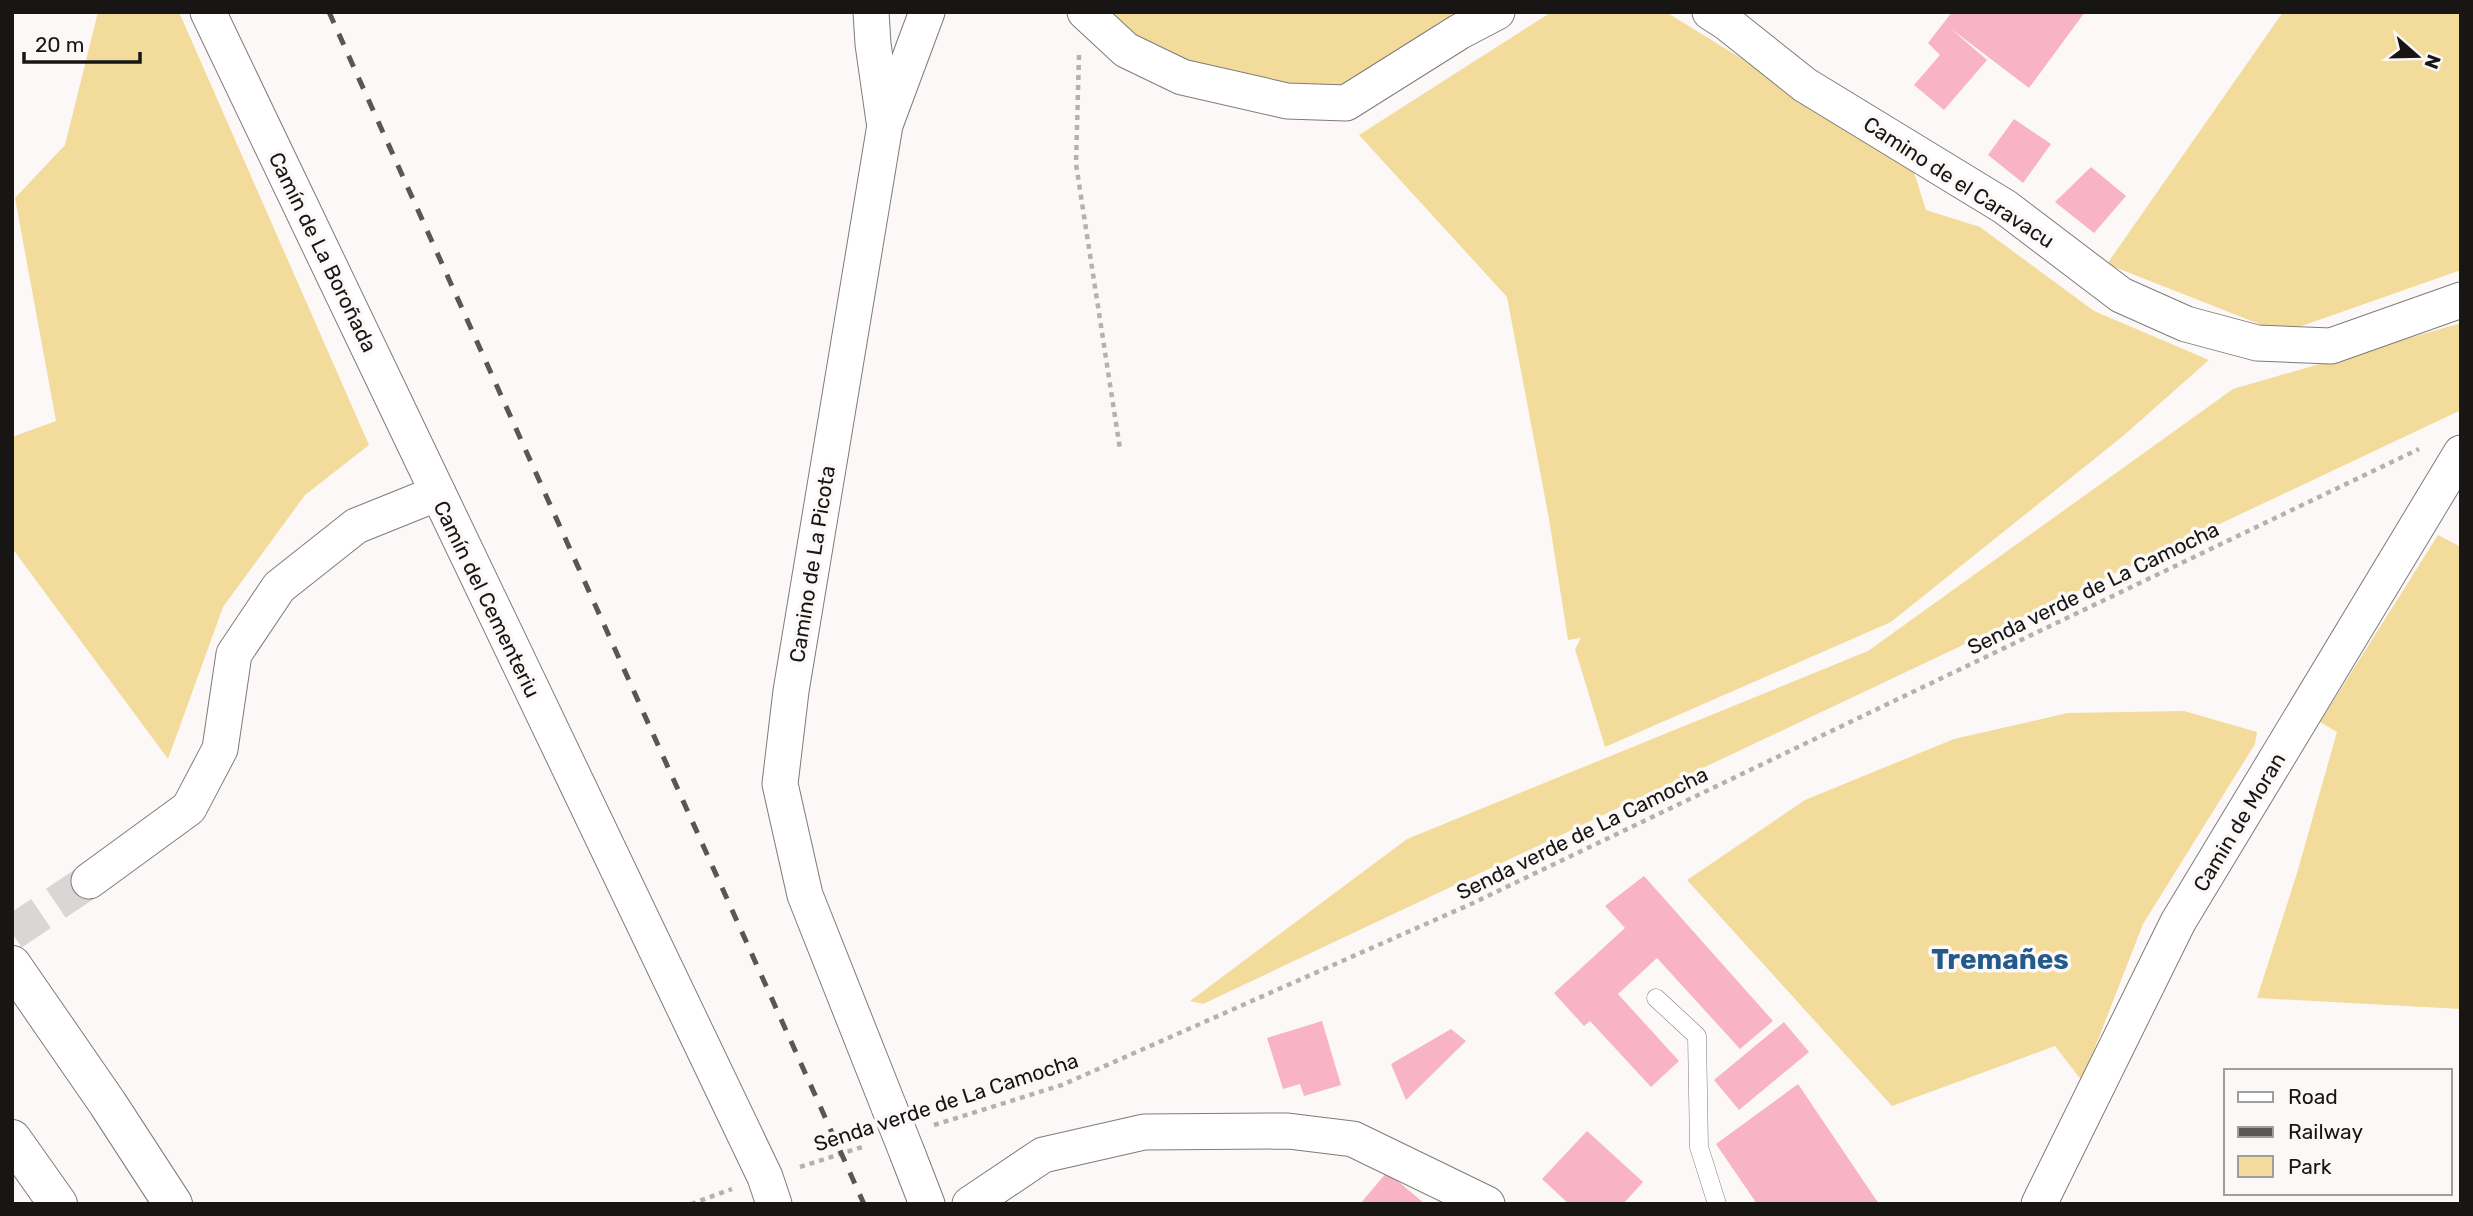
<svg xmlns="http://www.w3.org/2000/svg" width="2473" height="1216" font-family="Rubik,sans-serif">
  <style>
    .green { fill: #f3db9b }
    .building { fill: #f8b4c4 }
    .lines { fill: none; stroke-linecap: round; stroke-linejoin: round }
    .street-tunnel { stroke: #dad6d5; stroke-width: 35; stroke-dasharray: 35 18; stroke-linecap: butt }
    .lane-casing { stroke: #7f7b7b; stroke-width: 19 }
    .street-casing { stroke: #7f7b7b; stroke-width: 37 }
    .highway-casing { stroke: #7f7b7b; stroke-width: 40 }
    .path { stroke: #b4b1b0; stroke-width: 4.5; stroke-dasharray: 5 5; stroke-linecap: butt }
    .lane { stroke: #fff; stroke-width: 18 }
    .street { stroke: #fff; stroke-width: 35 }
    .highway { stroke: #fff; stroke-width: 38 }
    .rail { stroke: #595756; stroke-width: 5; stroke-dasharray: 12 12; stroke-linecap: butt }
    .street-bridge-casing { stroke: #7f7b7b; stroke-width: 37; stroke-linecap: butt }
    .street-bridge { stroke: #fff; stroke-width: 35 }
    .labels { text-anchor: middle; dominant-baseline: central; stroke-width: 7; stroke-linejoin: round; paint-order: stroke }
    .street-label { font-size: 21px; fill: #171615; stroke: #fcf8f7 }
    .district-label { font-size: 28px; font-weight: bold; fill: #235a8c; stroke: #fcf8f7 }
  </style>
  <rect width="100%" height="100%" fill="#fcf8f7"/>
  <g class="green">
    <path d="M98 12H179L369 445 305 495 223 607 168 759 12 548V437L56 421 15 198 65 145Z"/>
    <path d="M1109 12H1462L1441 21 1360 80 1320 93 1154 54Z"/>
    <path d="M1569 12H1666L1911 163 1926 210 1980 227 2094 311 2209 360 2123 436 1891 622 1605 747 1575 649 1581 638 1568 640 1549 519 1507 297 1359 135 1550 13Z"/>
    <path d="M2283 12H2461V270L2282 333 2107 264Z"/>
    <path d="M2461 323V410L1203 1004 1190 1001 1407 839 1868 651 2233 389Z"/>
    <path d="M2438 535 2461 547V1009L2257 998 2297 873 2337 732 2320 722Z"/>
    <path d="M2184 711 2257 732 2255 744 2143 924 2082 1081 2055 1046 1892 1106 1687 880 1805 800 1954 739 2068 713Z"/>
  </g>
  <g class="building">
    <path d="M1952 12H2085L2029 88 1950 28 1987 60 1944 110 1914 85 1940 55 1928 43Z"/>
    <path d="M2014 119 2051 144 2023 183 1988 155Z"/>
    <path d="M2091 167 2126 196 2094 233 2055 202Z"/>
    <path d="M1644 876 1773 1021 1740 1049 1657 958 1618 994 1679 1061 1651 1087 1590 1021 1584 1026 1554 993 1625 928 1605 906Z"/>
    <path d="M1322 1021 1341 1085 1304 1096 1300 1084 1283 1089 1267 1038Z"/>
    <path d="M1784 1022 1809 1052 1739 1110 1714 1080Z"/>
    <path d="M1451 1029 1466 1041 1406 1100 1391 1064Z"/>
    <path d="M1798 1084 1879 1204H1757L1716 1144Z"/>
    <path d="M1587 1131 1643 1182 1623 1204H1569L1542 1179Z"/>
    <path d="M1387 1172 1425 1204H1360Z"/>
  </g>
  <g class="lines">
    <path class="street-tunnel" d="M12 933 89 881"/>
    <g class="lane-casing">
      <path id="lane" d="M1656 998 1697 1036 1699 1147 1717 1204"/>
    </g>
    <g class="street-casing">
      <g id="street">
        <path d="M208 12 438 493"/>
        <path d="M871 12 873 44 884 121"/>
        <path d="M1085 12 1126 50 1182 77 1287 101 1346 103 1459 32 1497 12"/>
        <path d="M1710 12 1727 23 1805 85 2005 207 2121 295 2186 324 2257 343 2331 346 2461 300"/>
        <path d="M89 881 189 808 220 749 234 654 279 587 356 526 438 493 765 1177 774 1204"/>
        <path d="M889 1107 805 895 780 784 791 691 885 125 927 12"/>
        <path d="M908 1155 927 1204"/>
        <path d="M970 1204 1043 1155 1144 1132 1288 1131 1353 1139 1487 1204"/>
        <path d="M2039 1204 2178 922 2461 453"/>
      </g>
    </g>
    <g class="highway-casing">
      <g id="highway">
        <path d="M12 965 108 1104 173 1204"/>
        <path d="M12 1139 58 1204"/>
      </g>
    </g>
    <g class="path">
      <path d="M1079 55 1076 164 1120 449"/>
      <path d="M934 1125 1062 1085 1471 904 2419 449"/>
      <path d="M800 1167 865 1146"/>
      <path d="M691 1204 732 1189"/>
    </g>
    <use href="#lane" class="lane"/>
    <use href="#street" class="street"/>
    <use href="#highway" class="highway"/>
    <path class="rail" d="M329 12 864 1204"/>
    <g class="street-bridge-casing">
      <path id="street-bridge" d="M889 1107 908 1155"/>
    </g>
    <use href="#street-bridge" class="street-bridge"/>
  </g>
  <g class="labels">
    <g class="street-label">
      <text transform="translate(1959 182) rotate(33)">Camino de el Caravacu</text>
      <text transform="translate(323 252) rotate(64)">Camín de La Boroñada</text>
      <text transform="translate(812 564) rotate(-81)">Camino de La Picota</text>
      <text transform="translate(2093 588) rotate(-26)">Senda verde de La Camocha</text>
      <text transform="translate(487 599) rotate(64)">Camín del Cementeriu</text>
      <text transform="translate(2239 822) rotate(-59)">Camin de Moran</text>
      <text transform="translate(1582 833) rotate(-26)">Senda verde de La Camocha</text>
      <text transform="translate(946 1102) rotate(-18)">Senda verde de La Camocha</text>
    </g>
    <g class="district-label">
      <text x="2000" y="959">Tremañes</text>
    </g>
  </g>
  <rect width="2473" height="1216" fill="none" stroke="#171615" stroke-width="28"/>
  <rect x="2224" y="1069" width="228" height="126" fill="#fcf8f7" stroke="#a09e9d" stroke-width="2"/>
  <rect x="2238" y="1092" width="35" height="10" fill="#ffffff" stroke="#a09e9d" stroke-width="2"/>
  <text x="2288" y="1104" font-size="21" fill="#171615">Road</text>
  <rect x="2238" y="1127" width="35" height="10" fill="#595756" stroke="#a09e9d" stroke-width="2"/>
  <text x="2288" y="1139" font-size="21" fill="#171615">Railway</text>
  <rect x="2238" y="1156" width="35" height="21" fill="#f3db9b" stroke="#a09e9d" stroke-width="2"/>
  <text x="2288" y="1174" font-size="21" fill="#171615">Park</text>
  <g transform="translate(2417 56) rotate(110)" stroke="#fcf8f7" stroke-width="5" paint-order="stroke">
  <path d="M0-5L12 26L0 18L-12 26Z" fill="#171615"/>
  <text y="-10" font-size="19" font-weight="bold" text-anchor="middle" fill="#171615">N</text>
  </g>
  <path d="M24 52v10h116v-10" fill="none" stroke="#171615" stroke-width="3.5"/>
  <text x="35" y="52" font-size="21" fill="#171615" stroke="#fcf8f7" stroke-width="5" paint-order="stroke">20 m</text>
</svg>
